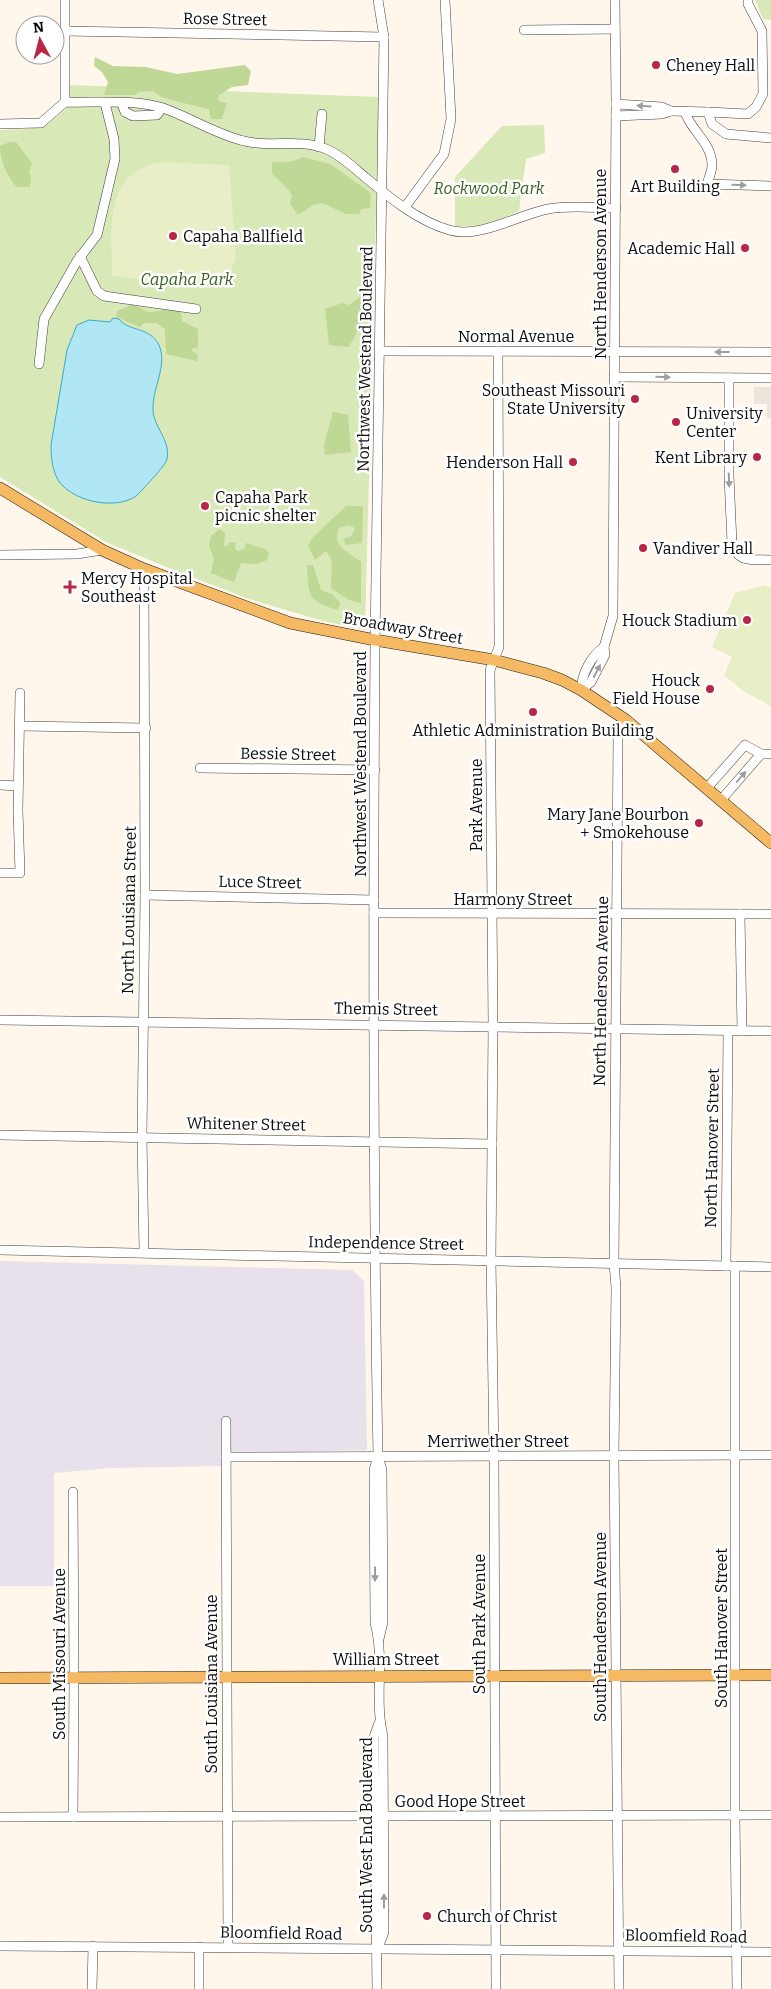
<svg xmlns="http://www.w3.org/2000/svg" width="771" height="1989" font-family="Bitter,serif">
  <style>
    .industrial { fill: #e8e0eb }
    .green { fill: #d8e8b6 }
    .forest { fill: #bfd895 }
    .pitch { fill: #e8efc7 }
    .plaza { fill: #ede5db }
    .water { fill: #b1e7f5; stroke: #39aacb }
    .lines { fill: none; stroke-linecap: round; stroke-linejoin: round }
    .minor-casing { stroke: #3f3f3f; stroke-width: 10 }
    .major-casing { stroke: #1d1d1d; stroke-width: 12 }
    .minor { stroke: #fff; stroke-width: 9 }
    .major { stroke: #f6b963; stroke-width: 11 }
    .oneway { fill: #9e9e9e }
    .poi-dot { fill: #b92647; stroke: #fff; stroke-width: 2 }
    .labels { text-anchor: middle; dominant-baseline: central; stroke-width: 5; stroke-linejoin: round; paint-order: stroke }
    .street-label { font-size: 16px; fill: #0c0c0c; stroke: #fff }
    .poi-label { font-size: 16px; fill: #0c0c0c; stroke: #fff; text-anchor: start }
    .park-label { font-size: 16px; font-style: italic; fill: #38621e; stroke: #fff }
  </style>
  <rect width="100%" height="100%" fill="#fff7eb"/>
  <path class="industrial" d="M0 1261 352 1270 364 1281 367 1450 221 1454V1466L111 1468 54 1473V1586H0Z"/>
  <g class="green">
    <path d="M755 0H771V20L763 19Z"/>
    <path d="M70 85 379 97 365 630 323 621 246 598 169 568 106 542 0 477V130L28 129 47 125 66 109Z"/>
    <path d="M544 125 545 153 526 159 519 211C493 223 484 227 455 226V177L502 126Z"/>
  </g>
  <g class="forest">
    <path d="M95 57 113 66 146 67 177 74 245 65 251 71 248 85 232 87 219 95 218 99 220 102 227 103 222 119H211L209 109 179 102 162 97 153 91 139 92 135 95H104L108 82 102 72 94 66Z"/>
    <path d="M10 142H16L32 163 29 172 31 177 30 187H17C7 177 0 160 0 146Z"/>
    <path d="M303 157 330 164 371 193 370 208 361 209 359 214H346L322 203 313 205 298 215 290 203 292 196C288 187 279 181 272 174V163C278 161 280 163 286 162 292 162 298 159 303 157Z"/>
    <path d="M369 291 368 311 349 347 329 345 325 309 342 303 349 305Z"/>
    <path d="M134 304C151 315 146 312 164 310 169 309 176 311 181 311L182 321 198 329V347L192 349V351L198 355 197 361 166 354 165 329 156 323H144L140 327 116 317 117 311Z"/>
    <path d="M333 412 348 415 351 452 325 455 324 445Z"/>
    <path d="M346 506H363L362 543 346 545 343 539 352 536 355 528 349 525 339 528C331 546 348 552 361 562V603L349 600 331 588 332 561 326 551 315 560 308 546 313 537Z"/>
    <path d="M219 529 225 533 224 546H227L230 542 236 543 235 549 239 551 245 548 246 543 265 549 269 553 267 560 257 564 241 563 234 582 211 573 214 559 209 546 211 536Z"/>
    <path d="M307 565H313L321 590 332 594 340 603 338 610C306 601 309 595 307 565Z"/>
  </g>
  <g class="pitch">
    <path d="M163 162 229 165 236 259 227 278 209 288 112 276C112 229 102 171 163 162Z"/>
    <path d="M765 585 771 588V706L743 691 724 675 732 657 712 647 735 593Z"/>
  </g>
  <path class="plaza" d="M754 387H771V418H767V404H754Z"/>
  <path class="water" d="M113 318 119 319C129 332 149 326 159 345 168 365 152 389 153 409 153 427 171 440 167 459 165 465 158 472 154 477 148 483 142 491 136 496 115 511 69 501 57 478 52 468 51 456 51 445L67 350 77 325 89 320 110 322Z"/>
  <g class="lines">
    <g class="minor-casing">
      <g id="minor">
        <path d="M378 0 384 37C382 239 377 441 375 643 373 914 373 1185 378 1456L382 1470 383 1622 379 1639"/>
        <path d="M524 30 615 29"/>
        <path d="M65 31 384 37"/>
        <path d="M65 102V0"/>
        <path d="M122 104 125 112 133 116 157 115 162 108"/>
        <path d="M616 104 662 107 671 111 708 112 712 124 726 134 771 138"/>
        <path d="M685 112C691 131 712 143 712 165 712 171 709 178 707 184L771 186"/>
        <path d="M708 112 748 114 756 107 763 94 762 31 748 4V0"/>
        <path d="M616 116 662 114 671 111"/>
        <path d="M0 124 41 123 65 102C95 103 135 99 163 108 189 117 218 135 244 141 271 148 300 138 326 149 341 155 354 168 366 178 390 198 418 221 449 230 479 239 518 215 548 209 569 205 593 208 616 208"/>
        <path d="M319 147 322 114"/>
        <path d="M405 207 444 154 451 119 445 0"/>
        <path d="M80 256 97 291 104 296 196 309"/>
        <path d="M380 351 771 352"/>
        <path d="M39 364 44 319 77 261 97 235 115 159 114 139 105 103"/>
        <path d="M614 377 771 378"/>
        <path d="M729 378V476L732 543C738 564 752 559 771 560"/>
        <path d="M0 555 77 554 102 550"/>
        <path d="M144 569 145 895 142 1137 144 1252"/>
        <path d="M581 690 591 682 605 655 604 647 613 616 616 104 615 0"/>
        <path d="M581 690C582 674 590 657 604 647"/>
        <path d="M20 726 146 728"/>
        <path d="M200 768 375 770"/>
        <path d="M0 785 18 786"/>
        <path d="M707 788 745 745 761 754H771"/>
        <path d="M721 800 761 754"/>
        <path d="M0 873H20L18 811 20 693"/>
        <path d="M145 895 374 900"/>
        <path d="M374 913 771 914"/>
        <path d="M740 914 742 1031"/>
        <path d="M0 1020 771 1031"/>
        <path d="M0 1135 492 1144"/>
        <path d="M0 1250 771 1267"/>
        <path d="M726 1266 728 1031"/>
        <path d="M735 1266V1815L737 1989"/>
        <path d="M226 1421 228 1947"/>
        <path d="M226 1457 771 1455"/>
        <path d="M73 1492 74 1678 73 1817"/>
        <path d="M0 1817 771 1815"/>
        <path d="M0 1946 771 1952"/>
        <path d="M378 1948 384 1932 383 1736C374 1699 385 1660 375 1623L374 1470 378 1456"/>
        <path d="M92 1989 93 1946"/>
        <path d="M199 1989V1947"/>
        <path d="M377 1989 374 1737 379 1723"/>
        <path d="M496 1989 494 1456 491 1260 493 1026 490 670 499 647 498 351"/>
        <path d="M619 1989 614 1456 616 1287 614 1264 618 737 626 720"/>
      </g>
    </g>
    <g class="major-casing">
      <g id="major">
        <path d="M0 488 102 550 144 569 290 623 375 640 494 660 543 673 562 680 581 690 626 720 771 843"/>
        <path d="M0 1678 771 1675"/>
      </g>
    </g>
    <use href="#minor" class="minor"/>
    <use href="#major" class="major"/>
  </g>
  <defs><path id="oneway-solid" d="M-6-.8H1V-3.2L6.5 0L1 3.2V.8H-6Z" transform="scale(1.25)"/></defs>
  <g class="oneway">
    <use href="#oneway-solid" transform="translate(644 106) rotate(-177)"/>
    <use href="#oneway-solid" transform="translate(739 185) rotate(2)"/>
    <use href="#oneway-solid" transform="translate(722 352) rotate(-180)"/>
    <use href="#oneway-solid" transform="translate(663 377) rotate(1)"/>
    <use href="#oneway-solid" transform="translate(729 480) rotate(88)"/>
    <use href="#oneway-solid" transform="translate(597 671) rotate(-63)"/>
    <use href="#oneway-solid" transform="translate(741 777) rotate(-49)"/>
    <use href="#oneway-solid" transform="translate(375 1574) rotate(90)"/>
    <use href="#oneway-solid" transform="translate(384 1901) rotate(-90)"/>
  </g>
  <g class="poi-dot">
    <circle cx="656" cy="65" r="5"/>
    <circle cx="675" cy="169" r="5"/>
    <circle cx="173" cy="236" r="5"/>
    <circle cx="745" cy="248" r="5"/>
    <circle cx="635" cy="399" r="5"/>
    <circle cx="676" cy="422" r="5"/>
    <circle cx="757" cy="457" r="5"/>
    <circle cx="573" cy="462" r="5"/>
    <circle cx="205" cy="506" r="5"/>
    <circle cx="643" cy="548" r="5"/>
    <path d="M67.5 579.5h5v5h5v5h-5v5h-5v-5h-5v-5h5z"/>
    <circle cx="747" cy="620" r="5"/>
    <circle cx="710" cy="689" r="5"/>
    <circle cx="533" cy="712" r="5"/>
    <circle cx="699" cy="823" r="5"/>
    <circle cx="427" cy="1916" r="5"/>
  </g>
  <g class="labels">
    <g class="street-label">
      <text transform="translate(225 19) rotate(1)">Rose Street</text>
      <text transform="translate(600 264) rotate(-90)">North Henderson Avenue</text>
      <text x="516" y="336">Normal Avenue</text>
      <text transform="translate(365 359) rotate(-89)">Northwest Westend Boulevard</text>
      <text transform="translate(403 628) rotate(10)">Broadway Street</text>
      <text transform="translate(288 754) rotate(1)">Bessie Street</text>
      <text transform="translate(360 764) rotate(-90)">Northwest Westend Boulevard</text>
      <text transform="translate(476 805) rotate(-90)">Park Avenue</text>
      <text transform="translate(260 882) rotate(1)">Luce Street</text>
      <text x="513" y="899">Harmony Street</text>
      <text transform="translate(129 910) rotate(-89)">North Louisiana Street</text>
      <text transform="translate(601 991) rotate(-89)">North Henderson Avenue</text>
      <text transform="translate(386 1009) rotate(1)">Themis Street</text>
      <text transform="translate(246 1124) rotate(1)">Whitener Street</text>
      <text transform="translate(712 1148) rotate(-89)">North Hanover Street</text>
      <text transform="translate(386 1243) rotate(1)">Independence Street</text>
      <text x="498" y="1441">Merriwether Street</text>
      <text transform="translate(479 1624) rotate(-90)">South Park Avenue</text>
      <text transform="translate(600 1627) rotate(-90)">South Henderson Avenue</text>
      <text transform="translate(721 1628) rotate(-90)">South Hanover Street</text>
      <text transform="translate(59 1654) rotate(-90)">South Missouri Avenue</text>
      <text x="386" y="1659">William Street</text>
      <text transform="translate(211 1684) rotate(-90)">South Louisiana Avenue</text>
      <text x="460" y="1801">Good Hope Street</text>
      <text transform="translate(366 1835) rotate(-90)">South West End Boulevard</text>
      <text transform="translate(281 1933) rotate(1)">Bloomfield Road</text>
      <text transform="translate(686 1936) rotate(1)">Bloomfield Road</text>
    </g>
    <g class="poi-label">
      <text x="666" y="65">Cheney Hall</text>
      <text x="675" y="186" text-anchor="middle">Art Building</text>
      <text x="183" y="236">Capaha Ballfield</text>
      <text x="735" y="248" text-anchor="end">Academic Hall</text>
      <text x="625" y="390" text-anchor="end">Southeast Missouri<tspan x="625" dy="18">State University</tspan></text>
      <text x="686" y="413">University<tspan x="686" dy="18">Center</tspan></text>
      <text x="747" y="457" text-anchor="end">Kent Library</text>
      <text x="563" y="462" text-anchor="end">Henderson Hall</text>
      <text x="215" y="497">Capaha Park<tspan x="215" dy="18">picnic shelter</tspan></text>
      <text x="653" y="548">Vandiver Hall</text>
      <text x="81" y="578">Mercy Hospital<tspan x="81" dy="18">Southeast</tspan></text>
      <text x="737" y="620" text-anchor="end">Houck Stadium</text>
      <text x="700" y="680" text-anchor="end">Houck<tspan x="700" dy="18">Field House</tspan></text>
      <text x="533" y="730" text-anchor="middle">Athletic Administration Building</text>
      <text x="689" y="814" text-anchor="end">Mary Jane Bourbon<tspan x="689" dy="18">+ Smokehouse</tspan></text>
      <text x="437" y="1916">Church of Christ</text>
    </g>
    <g class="park-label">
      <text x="489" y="188">Rockwood Park</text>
      <text x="187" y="279">Capaha Park</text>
    </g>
  </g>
  <g transform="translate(40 40) rotate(353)"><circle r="24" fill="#ffffff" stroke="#9e9e9e"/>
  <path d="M0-4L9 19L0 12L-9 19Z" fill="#b92647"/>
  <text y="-8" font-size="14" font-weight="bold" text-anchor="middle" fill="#0c0c0c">N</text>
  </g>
</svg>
